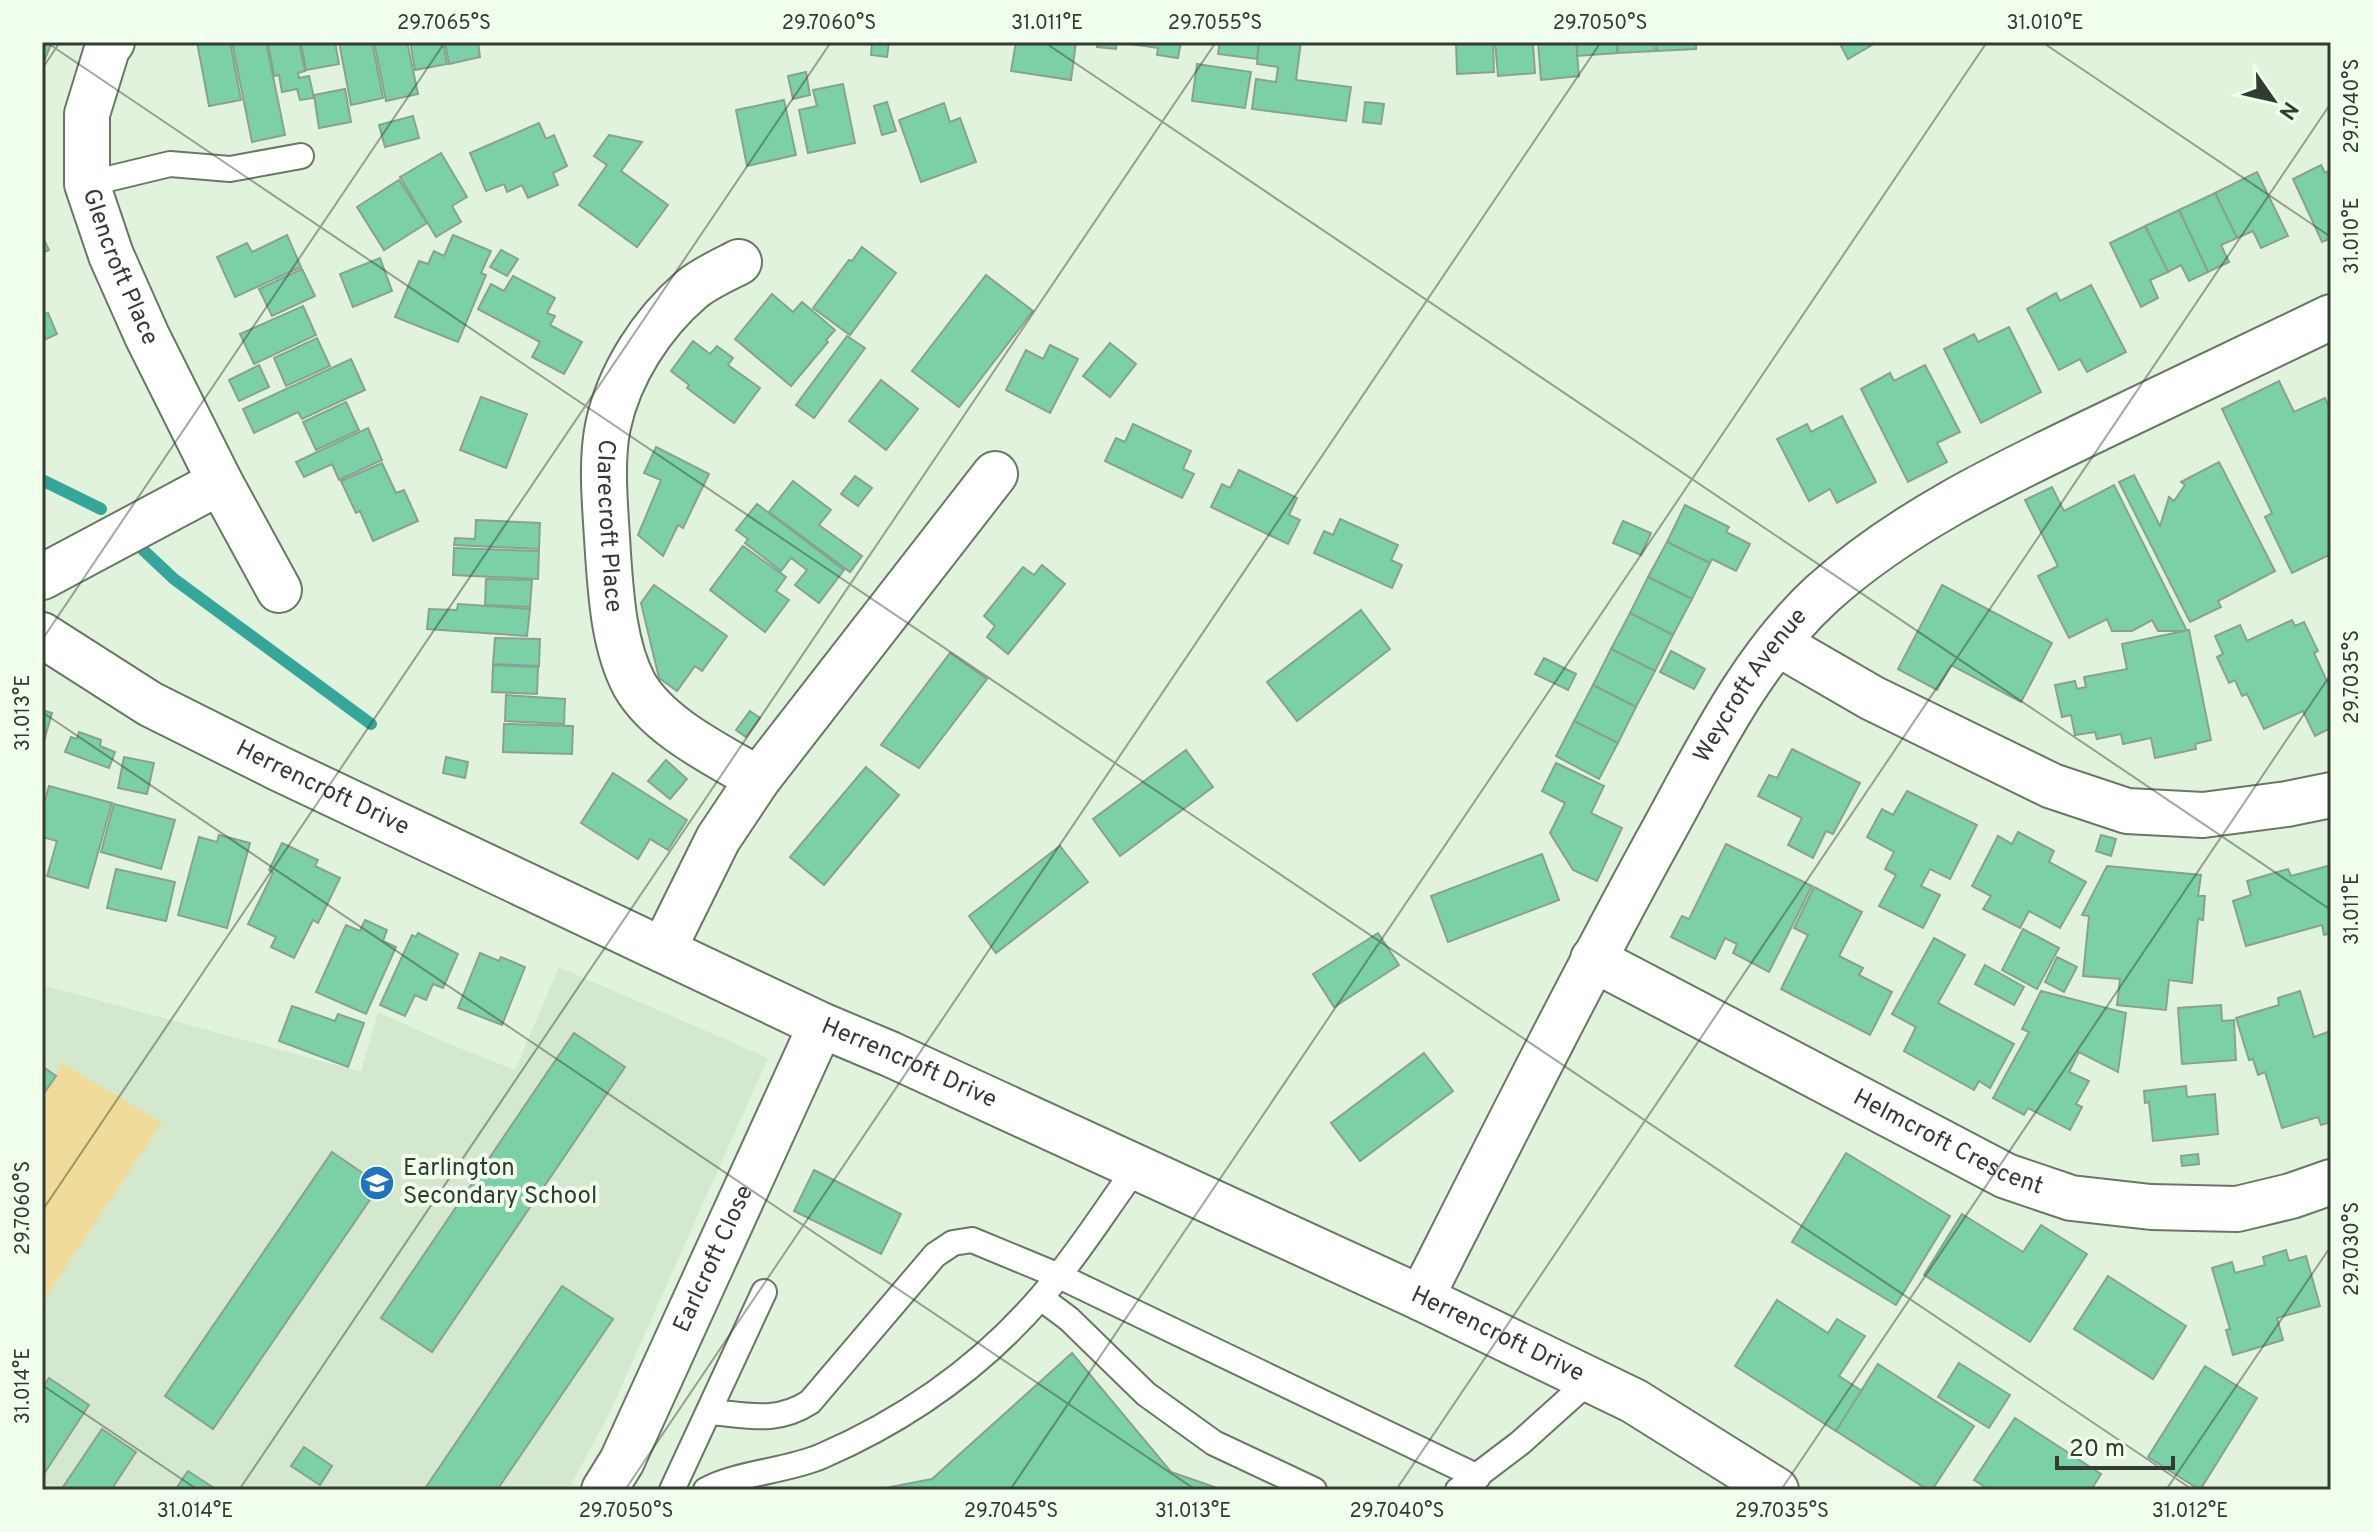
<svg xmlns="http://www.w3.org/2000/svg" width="2373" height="1532" font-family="Overpass,sans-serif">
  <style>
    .built { fill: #d3e8cc }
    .green { fill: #efdc9b }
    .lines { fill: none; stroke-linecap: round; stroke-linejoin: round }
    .stream { stroke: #34a79a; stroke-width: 12 }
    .building { fill: #7bd0a6; stroke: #89a194; stroke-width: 2 }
    .lane-casing { stroke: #697865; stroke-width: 28 }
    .street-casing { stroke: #697865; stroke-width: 48 }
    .lane { stroke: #fff; stroke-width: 24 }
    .street { stroke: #fff; stroke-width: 44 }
    .ticks { fill: none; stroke: #343b33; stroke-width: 2; stroke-opacity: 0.45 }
    .labels { text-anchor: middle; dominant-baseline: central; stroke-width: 8; stroke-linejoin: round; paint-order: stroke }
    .street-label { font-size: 24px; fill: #343b33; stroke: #f1ffed }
    .poi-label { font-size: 24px; fill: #343b33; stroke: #f1ffed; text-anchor: start }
    .neatline { fill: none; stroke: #343b33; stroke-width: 3 }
    .ticks-label { font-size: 20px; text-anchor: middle; fill: #343b33 }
  </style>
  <rect width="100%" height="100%" fill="#e2f3dd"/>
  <path class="built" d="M559 967 768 1058 608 1416 568 1490H42V985L361 1072 378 1012 442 1041 515 1070Z"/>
  <path class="green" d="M62 1063 162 1123 42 1303V1096Z"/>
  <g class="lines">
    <g class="stream">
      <path d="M42 480 101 509"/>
      <path d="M141 548 174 579 371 724"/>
    </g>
  </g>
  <g class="building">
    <path d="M42 42H52L43 64 42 63Z"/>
    <path d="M197 42H230L241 100 209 106Z"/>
    <path d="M232 42H266L285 135 252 142Z"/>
    <path d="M268 42H299L305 71 298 73 299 78 309 76 314 98 300 100 297 89 282 92 279 75 274 76Z"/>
    <path d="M301 42H335L339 64 306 70Z"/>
    <path d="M339 42H372L383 98 351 105Z"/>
    <path d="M374 42H407L418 94 386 101Z"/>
    <path d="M410 42H443L447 64 415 70Z"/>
    <path d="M445 42H478L480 57 449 64Z"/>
    <path d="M872 42H889L887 57 871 55Z"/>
    <path d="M1016 42H1076L1071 80 1011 71Z"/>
    <path d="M1097 42H1137V45L1116 42V49L1097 47Z"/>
    <path d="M1137 42H1181L1178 58 1157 55 1158 48 1137 45Z"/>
    <path d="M1220 42H1259L1257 59 1218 54Z"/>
    <path d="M1259 42H1301L1296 80 1351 87 1346 121 1252 109 1256 79 1276 82 1278 67 1257 64Z"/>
    <path d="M1456 42H1493L1494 72 1457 74Z"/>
    <path d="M1495 42H1533L1535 73 1498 76Z"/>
    <path d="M1538 42H1576L1579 76 1541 80Z"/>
    <path d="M1577 42H1617V53L1577 56Z"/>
    <path d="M1618 42H1654L1655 51 1618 53Z"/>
    <path d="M1656 42H1696V49L1657 51Z"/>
    <path d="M1839 42H1877L1848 59Z"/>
    <path d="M1197 64 1251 72 1245 108 1192 101Z"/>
    <path d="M806 72 810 95 793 99 788 76Z"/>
    <path d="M843 84 855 143 808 153 799 110 817 106 813 90Z"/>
    <path d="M345 89 351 122 319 128 314 95Z"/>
    <path d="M784 100 796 155 747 166 736 110Z"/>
    <path d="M887 102 896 131 882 135 874 106Z"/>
    <path d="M1365 102 1384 104 1381 124 1363 122Z"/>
    <path d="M944 103 950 122 960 118 976 162 921 182 899 120Z"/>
    <path d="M413 116 419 138 385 147 379 125Z"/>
    <path d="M539 123 546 139 554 135 567 166 553 173 558 185 528 198 522 185 507 192 504 184 486 191 470 153Z"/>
    <path d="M609 135 642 142 621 171 668 205 637 247 579 205 607 165 594 156Z"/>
    <path d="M441 153 467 197 452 206 461 222 436 237 400 177Z"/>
    <path d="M2321 165 2325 173 2331 170V238L2322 242 2293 179Z"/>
    <path d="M2257 172 2288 236 2261 248 2253 231 2237 238 2215 193Z"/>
    <path d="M399 180 427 223 384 250 357 207Z"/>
    <path d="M2215 193 2237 238 2221 245 2229 262 2208 272 2179 210Z"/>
    <path d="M2179 210 2208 272 2189 281 2181 265 2168 272 2145 226Z"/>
    <path d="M2145 226 2168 272 2150 280 2158 298 2141 307 2110 243Z"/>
    <path d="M287 235 301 267 235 297 217 257 247 243 252 252Z"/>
    <path d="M453 235 491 251 481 273 486 275 458 342 395 317 419 261 428 264 434 251 444 256Z"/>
    <path d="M42 236 49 250 42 253Z"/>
    <path d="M862 247 896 273 850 335 813 308 849 260 852 261Z"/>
    <path d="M501 250 518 259 507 276 490 267Z"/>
    <path d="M380 258 392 291 353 307 340 274Z"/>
    <path d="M302 269 315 296 272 316 259 289Z"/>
    <path d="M986 275 1033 311 959 407 912 371Z"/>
    <path d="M513 276 555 298 547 313 555 316 550 325 582 342 564 374 532 357 540 342 478 309 491 284 504 291Z"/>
    <path d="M2091 285 2126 352 2087 372 2080 359 2059 370 2027 309 2056 293 2060 301Z"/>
    <path d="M772 294 793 312 802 302 835 330 826 340 828 342 791 386 735 339Z"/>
    <path d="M303 306 316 335 254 364 240 334Z"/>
    <path d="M48 313 57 334 42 341V314Z"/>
    <path d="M2009 327 2041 392 1981 423 1944 349 1974 334 1978 342Z"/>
    <path d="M847 336 865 348 814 418 796 405Z"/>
    <path d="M317 338 330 366 286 386 274 358Z"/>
    <path d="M693 341 710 354 717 346 733 358 728 365 760 388 734 423 687 388 689 385 671 371Z"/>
    <path d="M1110 343 1136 364 1110 397 1083 376Z"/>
    <path d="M1050 345 1078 359 1050 413 1006 390 1026 350 1043 359Z"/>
    <path d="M351 359 365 390 302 419 298 412 254 433 243 409Z"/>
    <path d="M259 365 269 387 239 401 229 380Z"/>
    <path d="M1925 365 1960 432 1937 443 1947 462 1908 482 1861 389 1890 373 1894 381Z"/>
    <path d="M881 380 918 409 886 450 849 421Z"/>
    <path d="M2279 381 2294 412 2325 398 2331 411V554L2292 573 2265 517 2272 513 2222 409Z"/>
    <path d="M481 397 527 414 506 468 460 450Z"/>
    <path d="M346 402 359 430 316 450 303 422Z"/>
    <path d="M1842 416 1876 482 1837 503 1830 489 1809 501 1777 439 1807 424 1811 432Z"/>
    <path d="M1133 424 1191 451 1183 469 1194 474 1182 498 1105 461 1116 438 1125 442Z"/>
    <path d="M368 428 382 460 339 480 332 464 304 477 296 462Z"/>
    <path d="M656 447 709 474 683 528 678 525 663 556 638 535 661 480 644 473Z"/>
    <path d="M2219 462 2275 571 2218 601 2221 607 2190 622 2119 482 2134 475 2160 526 2169 497 2174 501 2185 485 2181 482Z"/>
    <path d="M382 463 396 493 404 490 418 521 373 541 360 511 356 513 341 481Z"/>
    <path d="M1239 470 1297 498 1289 515 1300 520 1288 544 1211 507 1222 484 1230 488Z"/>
    <path d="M855 476 872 488 858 506 841 494Z"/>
    <path d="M793 481 831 510 819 525 862 556 850 572 769 512Z"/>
    <path d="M2114 485 2187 631H2158L2152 620 2132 631H2112L2107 619 2069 638 2038 576 2058 566 2025 500 2052 487 2064 511Z"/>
    <path d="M757 504 844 570 819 603 795 585 807 570 791 558 781 571 745 543 748 539 736 530Z"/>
    <path d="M1685 505 1729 527 1726 532 1750 544 1736 571 1712 559 1710 563 1667 542Z"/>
    <path d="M1340 519 1398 545 1391 560 1402 565 1392 588 1314 553 1324 531 1333 535Z"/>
    <path d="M476 520 540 523 539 549 454 545 455 538 475 539Z"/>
    <path d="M1623 521 1651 533 1641 555 1613 543Z"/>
    <path d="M1667 542 1710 563 1692 599 1648 577Z"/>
    <path d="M743 546 786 577 776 591 789 600 765 632 710 590Z"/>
    <path d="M454 548 539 551 538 579 453 575Z"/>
    <path d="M1042 565 1065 584 1008 654 987 637 995 626 984 616 1023 567 1034 575Z"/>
    <path d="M1648 577 1692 599 1673 635 1630 613Z"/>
    <path d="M486 579 532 580 530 607 485 605Z"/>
    <path d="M654 585 727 636 702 671 695 666 677 691 659 678 641 603Z"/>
    <path d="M1942 585 2052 643 2021 702 1951 665 1937 690 1898 669Z"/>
    <path d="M458 604 530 609 527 636 427 629 429 609 457 610Z"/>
    <path d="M1361 610 1390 649 1297 721 1267 682Z"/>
    <path d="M1630 613 1673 635 1655 671 1611 649Z"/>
    <path d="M2292 620 2295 626 2304 622 2318 651 2314 653 2331 690V728L2315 736 2303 711 2264 729 2247 694 2242 696 2235 680 2229 683 2217 657 2223 654 2215 636 2240 625 2247 641Z"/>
    <path d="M2189 630 2211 740 2195 744 2196 749 2155 758 2151 738 2123 744 2121 734 2097 739 2095 732 2075 735 2071 715 2062 717 2055 685 2075 681 2077 689 2086 687 2084 677 2127 669 2122 644Z"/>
    <path d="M495 638 540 639 539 666 493 664Z"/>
    <path d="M1611 649 1655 671 1636 707 1593 685Z"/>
    <path d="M1671 651 1705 669 1694 689 1660 672Z"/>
    <path d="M950 653 987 679 919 768 881 745Z"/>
    <path d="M1544 658 1576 674 1568 690 1535 674Z"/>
    <path d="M493 665 538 667 537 694 492 692Z"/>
    <path d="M1593 685 1636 707 1618 743 1574 721Z"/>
    <path d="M506 695 565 699 564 724 505 721Z"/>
    <path d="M42 710 52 713 42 748Z"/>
    <path d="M750 711 760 718 746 737 736 730Z"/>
    <path d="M1574 721 1618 743 1599 779 1556 756Z"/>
    <path d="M504 724 573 726 572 754 503 752Z"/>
    <path d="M79 732 101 740 100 746 115 752 109 768 65 752 71 737 77 739Z"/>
    <path d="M1792 749 1860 783 1833 834 1826 831 1813 858 1788 845 1802 818 1758 796 1769 775 1777 778Z"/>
    <path d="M1186 750 1213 787 1120 856 1093 819Z"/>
    <path d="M124 757 154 763 147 794 118 788Z"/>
    <path d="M446 757 468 762 465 778 443 773Z"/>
    <path d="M666 760 687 779 670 799 648 781Z"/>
    <path d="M1556 763 1604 786 1591 813 1622 828 1597 881 1573 870 1550 833 1565 803 1542 791Z"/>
    <path d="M866 767 899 795 824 885 790 857Z"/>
    <path d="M613 773 687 820 668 850 650 839 638 859 581 823Z"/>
    <path d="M49 786 112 803 88 888 47 876 57 841 42 837V810Z"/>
    <path d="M1907 791 1977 825 1950 879 1930 869 1921 886 1940 895 1923 928 1879 906 1896 875 1885 869 1894 852 1867 837 1882 809 1893 815Z"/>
    <path d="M114 804 175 820 161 869 101 852Z"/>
    <path d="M2018 832 2054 851 2049 862 2086 882 2060 928 2029 911 2020 928 1983 909 1991 896 1972 886 1998 836 2012 844Z"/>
    <path d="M219 835 250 843 227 928 178 915 199 837 217 842Z"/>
    <path d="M2101 835 2116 839 2111 856 2096 851Z"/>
    <path d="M282 843 318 860 315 866 340 878 318 923 313 920 294 958 271 947 276 937 248 924 273 873 269 870Z"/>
    <path d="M1726 844 1812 886 1769 972 1733 953 1737 944 1725 938 1715 959 1671 937 1682 916 1689 919Z"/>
    <path d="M1060 846 1088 882 996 953 969 916Z"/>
    <path d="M1542 854 1559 900 1448 942 1431 896Z"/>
    <path d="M2331 865V933L2324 935 2322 925 2246 946 2233 901 2251 895 2247 881 2288 869 2291 876Z"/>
    <path d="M2107 866 2201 875 2198 896H2205L2203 920 2198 919 2192 983 2169 980 2166 1010 2117 1005 2120 979 2083 976 2089 916 2082 915Z"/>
    <path d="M116 869 175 882 166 921 107 908Z"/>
    <path d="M1814 887 1862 912 1839 956 1863 968 1859 975 1892 992 1870 1035 1781 989 1808 935 1794 928Z"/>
    <path d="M365 920 387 930 383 941 396 947 366 1014 316 992 346 925 360 931Z"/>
    <path d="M2023 929 2059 948 2037 989 2002 970Z"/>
    <path d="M418 933 458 954 443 988 433 984 426 1000 415 995 405 1016 380 1005 412 935 416 937Z"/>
    <path d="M1378 933 1399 965 1334 1007 1313 974Z"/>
    <path d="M1934 938 1965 955 1938 1003 2014 1044 1990 1088 1979 1081 1974 1090 1904 1051 1916 1027 1892 1014Z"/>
    <path d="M480 953 499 961 501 957 525 967 502 1025 458 1008Z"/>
    <path d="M2057 957 2077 967 2064 992 2045 982Z"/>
    <path d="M1985 965 2024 987 2014 1005 1975 984Z"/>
    <path d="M2041 991 2126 1013 2118 1072 2079 1052 2069 1072 2089 1081 2076 1104 2082 1107 2070 1130 2028 1108 2024 1115 1993 1098 2029 1032 2022 1029Z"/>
    <path d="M2300 991 2314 1037 2331 1031V1122L2321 1125 2318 1117 2282 1128 2265 1072 2258 1075 2253 1059 2249 1060 2236 1018 2279 1005 2278 998Z"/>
    <path d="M2221 1005 2222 1021 2234 1020 2236 1060 2182 1064 2178 1008Z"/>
    <path d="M292 1006 335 1021 338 1014 364 1023 348 1067 279 1041Z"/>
    <path d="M574 1033 625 1067 432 1352 381 1318Z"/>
    <path d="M1424 1053 1453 1091 1360 1161 1331 1123Z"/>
    <path d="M42 1066 56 1076 42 1096Z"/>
    <path d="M2186 1086 2187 1097 2215 1094 2218 1134 2153 1141 2149 1102 2145 1103 2144 1091Z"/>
    <path d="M332 1152 380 1185 213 1429 165 1396Z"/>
    <path d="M1846 1153 1950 1216 1896 1305 1792 1242Z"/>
    <path d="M2198 1154 2199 1164 2182 1166 2181 1156Z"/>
    <path d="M814 1170 901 1214 881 1254 794 1211Z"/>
    <path d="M1962 1214 2023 1252 2041 1225 2087 1254 2030 1342 1924 1275Z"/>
    <path d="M2286 1250 2289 1261 2306 1256 2320 1306 2277 1318 2283 1340 2233 1355 2226 1330 2230 1329 2212 1268 2232 1262 2235 1273 2265 1265 2263 1257Z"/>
    <path d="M2108 1276 2186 1326 2153 1379 2074 1329Z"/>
    <path d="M562 1286 613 1319 497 1490H424Z"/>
    <path d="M1777 1300 1828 1333 1837 1319 1865 1336 1839 1376 1862 1391 1836 1431 1735 1366Z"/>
    <path d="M1072 1353 1171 1472 1223 1490H875L932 1479Z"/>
    <path d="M1959 1363 2010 1395 1989 1428 1938 1397Z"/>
    <path d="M1878 1364 1974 1426 1932 1490H1928L1836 1431Z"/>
    <path d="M2205 1366 2257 1398 2200 1490 2148 1457Z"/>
    <path d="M49 1378 89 1405 42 1477V1389Z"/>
    <path d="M2015 1418 2101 1474 2091 1490H1990L1974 1480Z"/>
    <path d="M102 1429 136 1452 111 1490H61Z"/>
    <path d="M304 1447 332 1466 320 1485 291 1466Z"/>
    <path d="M188 1471 217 1490H175Z"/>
  </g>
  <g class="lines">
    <g class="lane-casing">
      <g id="lane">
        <path d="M87 184 170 164 230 169 301 156"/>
        <path d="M1041 1298 1069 1319 1146 1394 1214 1443 1314 1490"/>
        <path d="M710 1412C748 1415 776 1424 810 1402L935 1255 953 1243 972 1240 1059 1276 1478 1477"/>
        <path d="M672 1490 764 1292"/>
        <path d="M706 1490C736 1473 788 1471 822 1456 907 1419 982 1366 1042 1296 1077 1256 1105 1210 1136 1168"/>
        <path d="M1458 1490 1520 1443 1589 1381"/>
      </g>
    </g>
    <g class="street-casing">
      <g id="street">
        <path id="s1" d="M112 42 107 49 87 114V184L111 255 147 336 220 482 279 590"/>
        <path id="s2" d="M739 262C724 270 705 278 692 289 652 323 619 374 608 426 600 464 606 515 608 554 611 596 614 646 634 684 658 727 718 755 758 779"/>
        <path d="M42 577 220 482"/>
        <path id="s3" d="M42 635 150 704 278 768 821 1025 890 1054 1421 1298 1634 1401 1776 1490"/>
        <path d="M1777 643 1872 698 2052 786 2127 811 2203 815 2287 804 2331 795"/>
        <path d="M663 950 718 839 758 779 995 474"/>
        <path id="s4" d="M1593 959 2006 1176 2071 1198 2151 1207 2237 1209 2291 1196 2331 1182"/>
        <path id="s5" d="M1421 1298C1498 1146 1574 994 1656 844 1704 758 1748 662 1822 594 1902 522 2001 475 2097 429 2175 391 2253 354 2331 317"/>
        <path id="s6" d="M604 1490 622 1461 821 1025"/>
      </g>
    </g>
    <use href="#lane" class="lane"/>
    <use href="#street" class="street"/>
  </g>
  <path class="ticks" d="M46 42 2193 1490M1044 42 2331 910M2042 42 2331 237M42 69 60 42M42 640 445 42M42 712 1196 1490M42 1211 831 42M42 1385 198 1490M239 1490 1216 42M625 1490 1601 42M1010 1490 1987 42M1396 1490 2331 103M1781 1490 2331 674M2166 1490 2331 1246"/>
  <defs>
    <g id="school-disc" transform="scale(1.8)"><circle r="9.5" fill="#2172c1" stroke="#f1ffed"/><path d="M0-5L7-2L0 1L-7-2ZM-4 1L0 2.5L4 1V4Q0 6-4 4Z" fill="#fff"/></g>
  </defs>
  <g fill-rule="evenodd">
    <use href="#school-disc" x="377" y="1183"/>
  </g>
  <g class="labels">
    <g class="street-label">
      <text stroke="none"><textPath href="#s1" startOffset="236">Glencroft Place</textPath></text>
      <text stroke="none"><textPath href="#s2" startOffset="318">Clarecroft Place</textPath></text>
      <text stroke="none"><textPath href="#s5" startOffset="696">Weycroft Avenue</textPath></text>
      <text stroke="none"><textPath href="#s3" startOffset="320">Herrencroft Drive</textPath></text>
      <text stroke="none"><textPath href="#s3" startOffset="968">Herrencroft Drive</textPath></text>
      <text stroke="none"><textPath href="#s4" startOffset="400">Helmcroft Crescent</textPath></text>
      <text stroke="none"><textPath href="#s6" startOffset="256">Earlcroft Close</textPath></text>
      <text stroke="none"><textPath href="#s3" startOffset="1616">Herrencroft Drive</textPath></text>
    </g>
    <g class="poi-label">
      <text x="403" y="1169">Earlington<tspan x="403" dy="28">Secondary School</tspan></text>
    </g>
  </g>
  <rect width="2373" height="1532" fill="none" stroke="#f1ffed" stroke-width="88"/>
  <g transform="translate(2273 100) rotate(124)" stroke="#f1ffed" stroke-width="6" paint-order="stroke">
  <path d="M0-6L14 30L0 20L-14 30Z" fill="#343b33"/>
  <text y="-12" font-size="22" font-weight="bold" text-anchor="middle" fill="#343b33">N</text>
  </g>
  <path d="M2057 1456v12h116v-12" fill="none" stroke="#343b33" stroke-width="4"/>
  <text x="2069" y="1456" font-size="24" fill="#343b33" stroke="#f1ffed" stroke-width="6" paint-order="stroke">20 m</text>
  <rect x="44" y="44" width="2285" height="1444" class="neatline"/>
  <g class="ticks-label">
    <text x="444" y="29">29.7065°S</text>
    <text x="829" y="29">29.7060°S</text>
    <text x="1047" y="29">31.011°E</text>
    <text x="1215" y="29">29.7055°S</text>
    <text x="1600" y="29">29.7050°S</text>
    <text x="2045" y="29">31.010°E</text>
    <text transform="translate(2351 106) rotate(-90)" y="7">29.7040°S</text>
    <text transform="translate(2351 236) rotate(-90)" y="7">31.010°E</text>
    <text transform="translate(2351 677) rotate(-90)" y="7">29.7035°S</text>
    <text transform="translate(22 713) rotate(-90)" y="7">31.013°E</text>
    <text transform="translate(2351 909) rotate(-90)" y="7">31.011°E</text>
    <text transform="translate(22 1208) rotate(-90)" y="7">29.7060°S</text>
    <text transform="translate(2351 1249) rotate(-90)" y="7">29.7030°S</text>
    <text transform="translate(22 1386) rotate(-90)" y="7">31.014°E</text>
    <text x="195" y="1517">31.014°E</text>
    <text x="626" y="1517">29.7050°S</text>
    <text x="1011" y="1517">29.7045°S</text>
    <text x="1193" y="1517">31.013°E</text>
    <text x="1397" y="1517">29.7040°S</text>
    <text x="1782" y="1517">29.7035°S</text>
    <text x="2190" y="1517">31.012°E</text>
  </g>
</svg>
